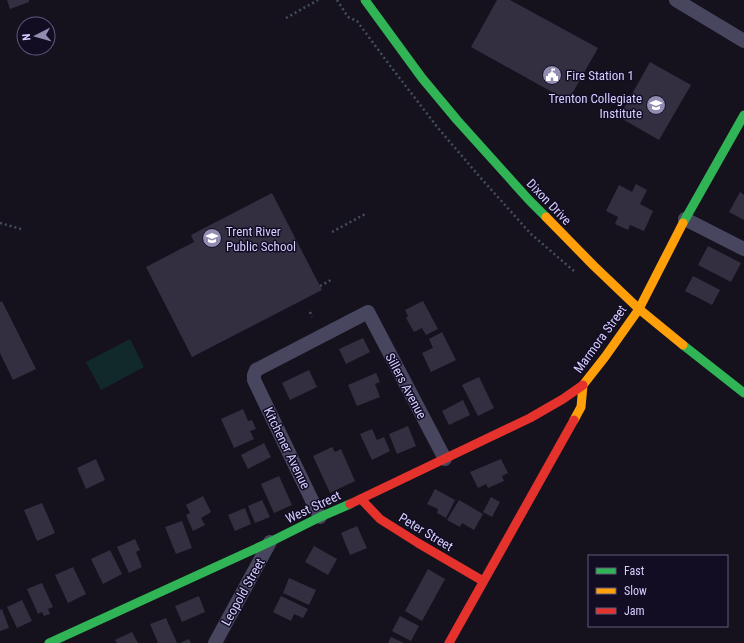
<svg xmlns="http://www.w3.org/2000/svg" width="744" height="643" font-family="'Roboto Condensed',sans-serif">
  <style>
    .pitch { fill: #11292b }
    .building { fill: #332f40 }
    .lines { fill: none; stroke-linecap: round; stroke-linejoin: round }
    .path { stroke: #434f5f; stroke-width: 2.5; stroke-dasharray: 2 3; stroke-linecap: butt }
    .street { stroke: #48465f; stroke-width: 14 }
    .fast { stroke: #30b455; stroke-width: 9 }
    .slow { stroke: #ff9f0a; stroke-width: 9 }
    .jam { stroke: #e5322d; stroke-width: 9 }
    .labels { text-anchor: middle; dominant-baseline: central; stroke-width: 3; stroke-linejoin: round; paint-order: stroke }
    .poi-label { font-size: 13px; fill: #d6ceff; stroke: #120d23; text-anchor: start }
    .street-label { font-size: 13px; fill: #d6ceff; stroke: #120d23 }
  </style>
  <rect width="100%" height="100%" fill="#15121e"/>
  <path class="pitch" d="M130 339 144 367 101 390 86 362Z"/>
  <g class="building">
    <path d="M7 0H29V2L10 9Z"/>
    <path d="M497 0H510L598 48 568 101 471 47Z"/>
    <path d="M650 62 691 85 659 140 619 117Z"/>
    <path d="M636 184 647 190 640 204 653 211 644 231 630 225 628 230 615 224 618 217 606 211 619 185 632 192Z"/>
    <path d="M740 192 744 195V220L729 212Z"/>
    <path d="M272 193 322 290 192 357 146 267 194 242 191 235Z"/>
    <path d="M708 246 741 263 731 282 698 265Z"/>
    <path d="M693 276 720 290 712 305 685 291Z"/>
    <path d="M2 301 36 369 13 380 0 353V302Z"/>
    <path d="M423 301 438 329 426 335 422 328 414 332 406 318 408 316 405 310Z"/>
    <path d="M442 332 456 360 431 372 422 353 433 348 429 339Z"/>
    <path d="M363 338 370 352 346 364 339 349Z"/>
    <path d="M309 370 317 387 290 400 282 383Z"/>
    <path d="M376 373 380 382 375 384 380 397 357 406 348 385Z"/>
    <path d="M479 377 494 408 478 416 462 385Z"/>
    <path d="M463 400 470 415 449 425 442 411Z"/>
    <path d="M243 409 248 421 252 420 256 429 250 431 254 439 234 448 221 419Z"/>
    <path d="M408 426 416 446 397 454 389 434Z"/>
    <path d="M372 429 377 440 384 437 390 451 372 460 360 434Z"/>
    <path d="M264 443 271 457 248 469 241 455Z"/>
    <path d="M332 447 335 452 341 449 355 481 330 493 313 456Z"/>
    <path d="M96 459 105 480 86 489 77 468Z"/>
    <path d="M501 459 508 473 502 476 504 481 488 488 486 484 478 488 470 472Z"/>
    <path d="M279 476 292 505 274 513 261 484Z"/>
    <path d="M435 489 455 500 446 518 437 513 438 509 427 504Z"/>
    <path d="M203 496 211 512 201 518 205 525 193 531 186 515 190 513 186 505Z"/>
    <path d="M491 497 500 502 492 517 483 512Z"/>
    <path d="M262 500 270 517 255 523 248 506Z"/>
    <path d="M459 500 483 514 474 530 462 523 460 527 447 520Z"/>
    <path d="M42 503 55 533 37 541 24 510Z"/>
    <path d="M245 508 251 524 235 531 228 515Z"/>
    <path d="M182 521 192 548 176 554 165 527Z"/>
    <path d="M357 526 367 548 350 555 341 533Z"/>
    <path d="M135 539 140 550 136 552 142 567 129 573 117 547Z"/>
    <path d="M314 546 337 559 328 575 305 562Z"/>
    <path d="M110 550 122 574 103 584 91 559Z"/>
    <path d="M73 567 86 594 68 603 55 575Z"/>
    <path d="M428 569 445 579 422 621 405 611Z"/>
    <path d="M289 578 316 590 309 605 283 593Z"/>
    <path d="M42 583 53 607 48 609 50 614 44 616 42 612 38 614 27 589Z"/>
    <path d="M199 596 205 612 182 622 175 606Z"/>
    <path d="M281 596 308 609 303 618 294 614 291 621 273 612Z"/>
    <path d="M22 600 32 621 17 628 7 607Z"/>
    <path d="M2 609 9 628 0 631V610Z"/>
    <path d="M400 616 419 626 411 641 392 631Z"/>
    <path d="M166 618 177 643H158L150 624Z"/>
    <path d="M132 632 138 643H117L115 640Z"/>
    <path d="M391 637 404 643H388Z"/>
    <path d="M189 639 191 643H180Z"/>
  </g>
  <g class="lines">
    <g class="path">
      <path d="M337 0 348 17 357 21 388 63 438 128 479 176 531 234 574 271"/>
      <path d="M286 18 318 0"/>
      <path d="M0 223 21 229"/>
      <path d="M332 232 367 213"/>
      <path d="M320 286 331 280"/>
      <path d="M310 312 312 317"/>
    </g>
    <g class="street">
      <path d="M676 0 744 41"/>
      <path d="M685 219 744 249"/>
      <path d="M320 517 254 380V375L256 370 368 312 445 459"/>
      <path d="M215 643 270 542"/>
    </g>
    <g class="fast">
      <path d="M365 0 422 78 457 120 529 200 546 217"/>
      <path d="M683 223 744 115"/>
      <path d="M683 345 744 393"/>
      <path d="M49 643 270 542 320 517 350 504"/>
    </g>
    <g class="slow">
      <path d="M546 217 594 266 639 309 683 345"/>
      <path d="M574 420 581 407 583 385 605 357 639 309 683 223"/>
    </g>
    <g class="jam">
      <path d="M361 499 380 519 418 543 483 581"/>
      <path d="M350 504 530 418 563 399 583 385"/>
      <path d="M449 643 574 420"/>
    </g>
  </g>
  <defs>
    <g id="civic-disc" transform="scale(1)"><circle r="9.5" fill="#928cb0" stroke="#120d23"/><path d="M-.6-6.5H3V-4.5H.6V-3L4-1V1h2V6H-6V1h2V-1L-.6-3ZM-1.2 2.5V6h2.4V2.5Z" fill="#fff"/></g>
    <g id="school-disc" transform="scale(1)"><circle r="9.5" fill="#928cb0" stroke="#120d23"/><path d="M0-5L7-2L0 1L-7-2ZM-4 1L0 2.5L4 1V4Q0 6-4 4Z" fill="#fff"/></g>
  </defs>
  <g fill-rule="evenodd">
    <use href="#civic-disc" x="552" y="75"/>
    <use href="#school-disc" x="656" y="105"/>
    <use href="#school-disc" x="212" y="238"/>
  </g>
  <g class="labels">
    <g class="poi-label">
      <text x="566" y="75">Fire Station 1</text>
      <text x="642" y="98" text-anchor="end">Trenton Collegiate<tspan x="642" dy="15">Institute</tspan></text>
      <text x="226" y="231">Trent River<tspan x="226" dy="15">Public School</tspan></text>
    </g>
    <g class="street-label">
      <text transform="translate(549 202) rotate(46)">Dixon Drive</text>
      <text transform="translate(600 339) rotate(-54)">Marmora Street</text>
      <text transform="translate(406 386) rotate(62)">Sillers Avenue</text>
      <text transform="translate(287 448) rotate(64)">Kitchener Avenue</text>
      <text transform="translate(313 507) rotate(-25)">West Street</text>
      <text transform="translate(426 532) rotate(31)">Peter Street</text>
      <text transform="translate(243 592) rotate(-61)">Leopold Street</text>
    </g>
  </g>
  <rect x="588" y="555" width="140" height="72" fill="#120d23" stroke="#605a7b"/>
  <rect x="596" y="568" width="20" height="6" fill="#30b455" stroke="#605a7b"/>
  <text x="624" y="575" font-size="12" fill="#d6ceff">Fast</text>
  <rect x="596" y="588" width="20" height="6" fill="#ff9f0a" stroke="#605a7b"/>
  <text x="624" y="595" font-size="12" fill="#d6ceff">Slow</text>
  <rect x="596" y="608" width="20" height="6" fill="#e5322d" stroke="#605a7b"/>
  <text x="624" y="615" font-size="12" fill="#d6ceff">Jam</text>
  <g transform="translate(36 36) rotate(264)"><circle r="19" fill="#120d23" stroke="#605a7b"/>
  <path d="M0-3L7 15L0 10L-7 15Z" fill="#928cb0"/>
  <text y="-6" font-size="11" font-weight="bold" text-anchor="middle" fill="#d6ceff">N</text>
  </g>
</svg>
